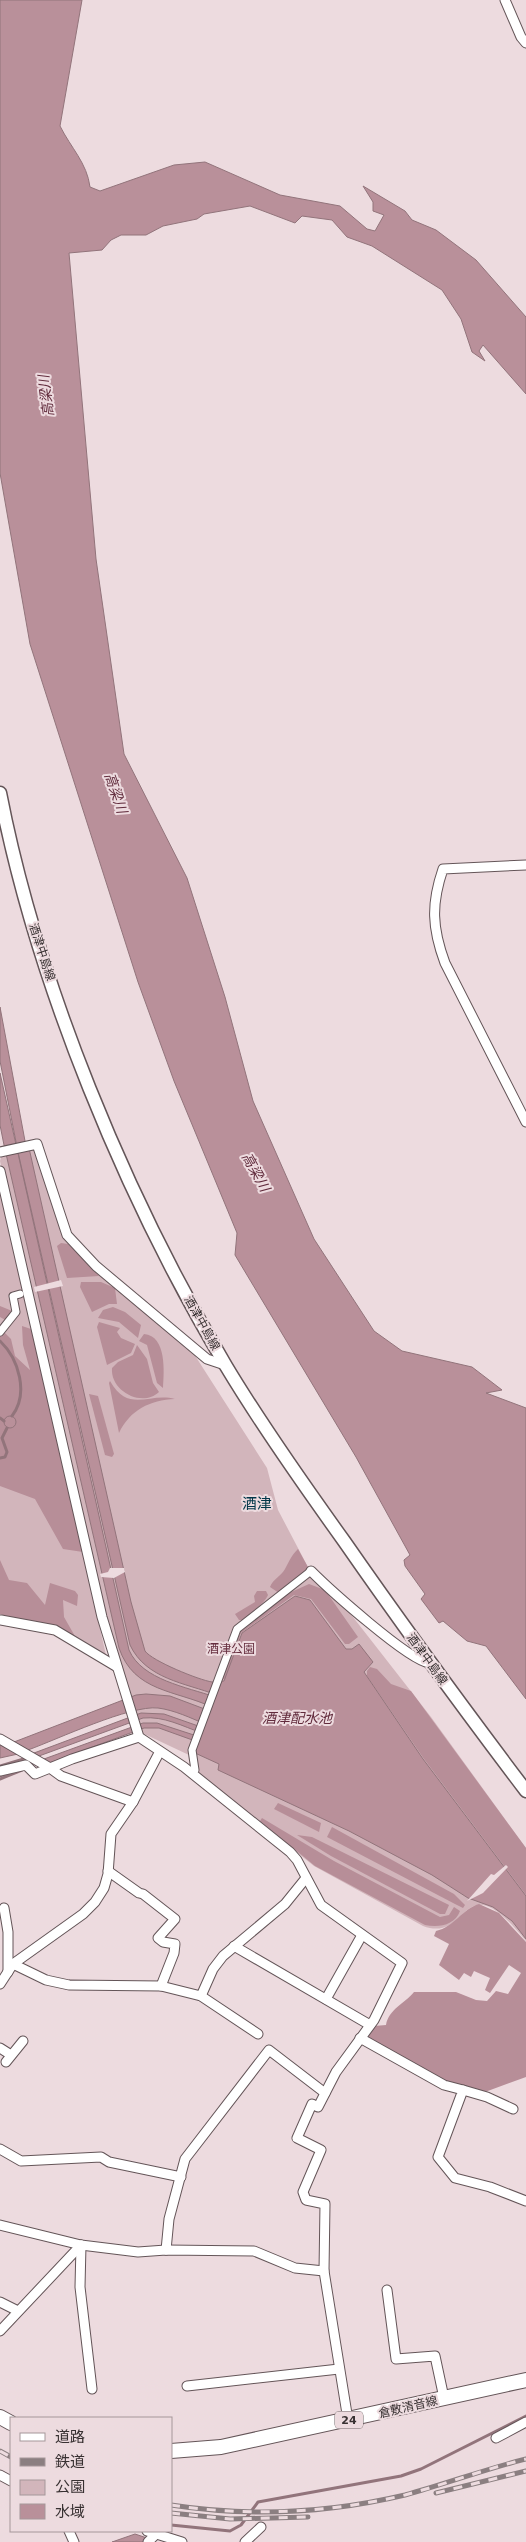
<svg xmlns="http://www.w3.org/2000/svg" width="526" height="2542" font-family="'DejaVu Sans','Noto Sans JP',sans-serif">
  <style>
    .green { fill: #d2b5bb }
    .forest { fill: #b78e98 }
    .water { fill: #b9909a; stroke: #92747b }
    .pier { fill: #eddbdf }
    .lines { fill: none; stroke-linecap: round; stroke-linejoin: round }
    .stream { stroke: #92747b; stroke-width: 3 }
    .pedestrian-casing { stroke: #645558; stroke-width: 9 }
    .minor-casing { stroke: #645558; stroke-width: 11 }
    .secondary-casing { stroke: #645558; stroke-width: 15 }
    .primary-casing { stroke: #645558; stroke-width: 16 }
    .pedestrian { stroke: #fff; stroke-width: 7 }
    .minor { stroke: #fff; stroke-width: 9 }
    .secondary { stroke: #fff; stroke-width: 12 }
    .primary { stroke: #fff; stroke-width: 14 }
    .rail-casing { stroke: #8b7f81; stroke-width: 5 }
    .rail { stroke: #eddbdf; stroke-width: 3; stroke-dasharray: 9; stroke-linecap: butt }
    .labels { text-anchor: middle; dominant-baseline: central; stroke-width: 4; stroke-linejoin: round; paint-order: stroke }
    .shield { fill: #eddbdf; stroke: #6e6466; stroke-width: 1 }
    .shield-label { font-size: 11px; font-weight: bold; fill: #383132 }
    .street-label { font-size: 12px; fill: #383132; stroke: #eddbdf }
    .park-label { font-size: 12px; fill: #662f40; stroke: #eddbdf }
    .water-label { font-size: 14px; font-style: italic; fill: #612b3c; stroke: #eddbdf }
    .quarter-label { font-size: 15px; fill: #003648; stroke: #eddbdf }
  </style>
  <rect width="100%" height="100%" fill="#eddbdf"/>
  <g class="green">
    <path d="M35 1147 65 1235 194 1354 267 1468 278 1510 309 1569 342 1603 431 1717 526 1848V1941C460 1859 471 1944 423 1926L314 1866 191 1768 189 1755 140 1732 108 1622 0 1161 2 1154Z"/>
    <path d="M0 1190 106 1655H103L76 1638 0 1614Z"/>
  </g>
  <g class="forest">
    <path d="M61 1243 68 1244 99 1276 67 1278 57 1246Z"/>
    <path d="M81 1282H101L115 1288 117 1304H109L92 1312 80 1287Z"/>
    <path d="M0 1306 17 1313 16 1319 7 1321 0 1317Z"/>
    <path d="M113 1307 125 1312 141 1325 138 1338 119 1322 98 1318 103 1310Z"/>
    <path d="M99 1322 120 1328 117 1332 121 1338 135 1344 131 1353 107 1365 97 1327Z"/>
    <path d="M22 1326 34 1330 83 1552 63 1549 35 1499 0 1486V1328L11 1339 15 1356 30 1370 23 1345Z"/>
    <path d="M144 1334C167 1336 164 1372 163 1388L157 1383 147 1345 139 1341Z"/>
    <path d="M137 1345 147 1359 153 1383 159 1392C142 1408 110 1391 112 1368L118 1362 133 1355Z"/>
    <path d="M110 1381C129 1414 149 1392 175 1399 150 1400 130 1410 119 1433L109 1383Z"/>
    <path d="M89 1394 98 1396 114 1454 112 1457 105 1455Z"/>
    <path d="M298 1549 309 1569 279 1593 270 1587C273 1579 281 1576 285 1569 290 1560 291 1556 298 1549Z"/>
    <path d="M0 1560 9 1580 27 1583 45 1605 50 1583 75 1591 78 1595 77 1606 63 1600 64 1617 76 1638 0 1614Z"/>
    <path d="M309 1584 325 1590 358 1637 349 1644H345L311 1599 294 1595 241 1633 226 1678 222 1680 242 1627 289 1593Z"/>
    <path d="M257 1591H266L268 1595C265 1603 250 1614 243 1620H239L235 1614 255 1602 254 1596Z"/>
    <path d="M370 1667 377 1669 391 1684 411 1691 526 1848V1895L424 1759 367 1676V1671Z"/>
    <path d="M278 1803 321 1823 319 1832 274 1809Z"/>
    <path d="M262 1818 334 1861 440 1917 449 1915 454 1907 460 1911C455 1925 439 1928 425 1925L315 1866 260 1821Z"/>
    <path d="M332 1827 454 1894 465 1905 463 1908 455 1904 327 1837Z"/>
    <path d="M297 1835 312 1837 449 1905 445 1914H440L331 1856Z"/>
    <path d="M479 1904 499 1913 526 1942V2077L485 2092 444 2081 369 2041 367 2036 374 2026 386 2025C389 2009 404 2004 414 1992H456L476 2000 487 2001 496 1991 508 1994 521 1973 509 1965 490 1993 485 1990 490 1978 474 1971 471 1977 464 1973 459 1980 439 1965 449 1944 434 1936 436 1931C454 1927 462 1909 479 1904Z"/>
  </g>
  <g class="water">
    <path d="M0 0H82L60 126C71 148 87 163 90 187L100 191 174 165 205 162 280 195 340 206 367 229 375 231 384 215 373 211V202L363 186 405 211 412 220 436 230 476 260 526 317V394L483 345 479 351 485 361 472 352 461 319 442 290 372 246 347 237 332 220 302 216 295 223 250 206 204 214 197 219 163 226 146 235H121L111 240 102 250 69 253 96 559 124 754 187 878 225 997 253 1101 314 1239 374 1331 402 1351 472 1367 502 1390 486 1393 526 1408V1699L486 1646 467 1641 443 1621 439 1623 421 1599 425 1594 405 1566 404 1560 410 1555 356 1457 235 1255 237 1233 174 1081 138 982 30 644 0 473Z"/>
    <path d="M0 1007 25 1141 29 1148 131 1602 145 1651C152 1661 199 1680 212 1682 216 1682 220 1681 224 1681L242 1633 295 1596 310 1600 346 1649H352L359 1644 373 1662 364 1672 423 1759 526 1896V1939L512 1921 493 1907 468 1898 432 1875 349 1831 218 1770 219 1764 195 1753 198 1742 159 1728H144L49 1763 44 1759 143 1723H157L200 1737 202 1733C182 1726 164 1716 143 1718L39 1756 34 1753 141 1713 164 1714 204 1728 205 1724C191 1718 174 1710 158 1708 130 1705 58 1739 28 1750L14 1742 136 1695 146 1694 170 1696 210 1711 212 1707C175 1690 134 1692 119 1648L4 1145 0 1125V1073L129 1650C142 1680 187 1687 215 1697L217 1695C185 1683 146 1679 130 1645L18 1152 0 1061Z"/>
    <circle cx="10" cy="1422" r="6"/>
    <path d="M0 1745 18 1754 0 1758Z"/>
    <path d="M135 2534 147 2538 144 2542H112Z"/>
  </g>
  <g class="pier">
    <path d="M61 1280 63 1286 35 1292 34 1287Z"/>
    <path d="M110 1568H124L125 1572 114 1578 101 1577 100 1574 108 1572Z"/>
    <path d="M506 1865 508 1867 483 1893 467 1901 491 1874 494 1875Z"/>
  </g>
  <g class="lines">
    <g class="stream">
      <path d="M0 1341C19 1359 29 1394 12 1416"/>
      <path d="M0 1418 4 1421"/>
      <path d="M0 1458 5 1457 7 1452 2 1438 7 1428"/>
      <path d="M0 1766 27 1758"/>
      <path d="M0 1776 9 1773"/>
      <path d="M0 1779 22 1770"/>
      <path d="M171 2525 230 2531 241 2525 258 2502 401 2476 421 2469 526 2416"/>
    </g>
    <g class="pedestrian-casing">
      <g id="pedestrian">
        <path d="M0 1332 16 1312 13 1296 20 1294"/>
        <path d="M195 1770 192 1750 237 1629 311 1571"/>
      </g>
    </g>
    <g class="minor-casing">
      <g id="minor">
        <path d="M505 0 521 37 526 43"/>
        <path d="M526 865 443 869C431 904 432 928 445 963L526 1122"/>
        <path d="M0 1152 37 1144 67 1235 96 1266 207 1359 225 1365"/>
        <path d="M0 1171 102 1617 139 1737 184 1767 290 1852 297 1860 321 1905 402 1963 374 2020 336 2072 318 2107 312 2104 297 2138 321 2150 303 2192 306 2200 325 2204 324 2271 348 2420"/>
        <path d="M311 1571C329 1589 408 1660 429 1663"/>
        <path d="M1 1620 55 1630 117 1667"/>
        <path d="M0 1739 50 1768 72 1759 139 1737"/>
        <path d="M0 1771 26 1765 35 1774 50 1768 61 1776 133 1802"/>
        <path d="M108 1871 139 1893 143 1894 175 1919 158 1938 163 1942 175 1944 174 1953 161 1986"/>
        <path d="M4 1908 8 1932V1972"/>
        <path d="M234 1946 370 2025"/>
        <path d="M13 1964 46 1980 69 1985 161 1986 201 1996 258 2034"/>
        <path d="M0 1984 13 1964 83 1914 95 1902 104 1888 108 1874 111 1834 133 1802 159 1753"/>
        <path d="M201 1996 213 1969 223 1956 285 1904 306 1878"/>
        <path d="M326 1999 362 1935"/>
        <path d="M360 2038 444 2085 463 2090 438 2157 455 2178 490 2187 526 2201"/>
        <path d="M0 2048 11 2055"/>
        <path d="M6 2062 23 2041"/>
        <path d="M463 2090 487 2097 513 2109"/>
        <path d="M0 2149 21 2161 101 2157 109 2162 181 2177"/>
        <path d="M0 2225 81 2245 138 2252 166 2250 254 2251 295 2268 324 2271"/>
        <path d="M81 2245 80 2287 92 2389"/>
        <path d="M166 2250 169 2219 185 2159 269 2050 325 2093"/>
        <path d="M387 2290 396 2359 435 2356 444 2398"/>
        <path d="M0 2302 18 2311"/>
        <path d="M0 2331 81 2245"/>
        <path d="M187 2386 339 2369"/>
        <path d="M496 2438 526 2422"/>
        <path d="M0 2475 11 2481"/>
        <path d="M69 2531 74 2542"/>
        <path d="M147 2531 182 2542"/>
        <path d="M148 2542 156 2534"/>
        <path d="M245 2542 261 2527"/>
      </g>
    </g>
    <g class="secondary-casing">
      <path id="secondary" d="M0 793C37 984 126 1198 226 1366 262 1426 303 1484 344 1541 403 1626 464 1709 526 1791"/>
    </g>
    <g class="primary-casing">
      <g id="primary">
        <path d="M0 2417 11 2423"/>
        <path d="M171 2451 221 2447 526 2380"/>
      </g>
    </g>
    <use href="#pedestrian" class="pedestrian"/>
    <use href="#minor" class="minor"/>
    <use href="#secondary" class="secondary"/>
    <use href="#primary" class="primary"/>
    <g class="rail-casing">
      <g id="rail">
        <path d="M0 2451 11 2457"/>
        <path d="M436 2493 526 2471"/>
        <path d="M171 2505C249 2517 329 2513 405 2495 446 2484 485 2469 526 2459"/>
        <path d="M171 2513 230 2519 308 2517"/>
      </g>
    </g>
    <use href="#rail" class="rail"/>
  </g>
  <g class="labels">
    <rect class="shield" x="335" y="2411.5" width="28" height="17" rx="4"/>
    <g class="shield-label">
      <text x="349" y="2420">24</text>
    </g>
    <g class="street-label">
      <text transform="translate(42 952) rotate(72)">酒津中島線</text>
      <text transform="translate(202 1323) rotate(61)">酒津中島線</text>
      <text transform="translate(427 1659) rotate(54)">酒津中島線</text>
      <text transform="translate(408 2407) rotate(-13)">倉敷清音線</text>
    </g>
    <g class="park-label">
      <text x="231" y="1649">酒津公園</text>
    </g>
    <g class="water-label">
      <text transform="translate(46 396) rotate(-97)">高梁川</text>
      <text transform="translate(116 793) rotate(71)">高梁川</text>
      <text transform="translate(256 1172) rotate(61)">高梁川</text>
      <text x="297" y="1718">酒津配水池</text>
    </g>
    <g class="quarter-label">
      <text x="257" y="1504">酒津</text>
    </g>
  </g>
  <rect x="10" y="2417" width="162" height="115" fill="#eddbdf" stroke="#a5979a"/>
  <rect x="20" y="2433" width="25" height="8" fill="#ffffff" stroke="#a5979a"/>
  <text x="55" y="2442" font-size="15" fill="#383132">道路</text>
  <rect x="20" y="2458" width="25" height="8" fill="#8b7f81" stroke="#a5979a"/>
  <text x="55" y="2467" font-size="15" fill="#383132">鉄道</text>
  <rect x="20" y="2480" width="25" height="15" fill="#d2b5bb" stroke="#a5979a"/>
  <text x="55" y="2492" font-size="15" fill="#383132">公園</text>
  <rect x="20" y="2504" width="25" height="15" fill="#b9909a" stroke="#a5979a"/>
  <text x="55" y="2517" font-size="15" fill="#383132">水域</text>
</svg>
